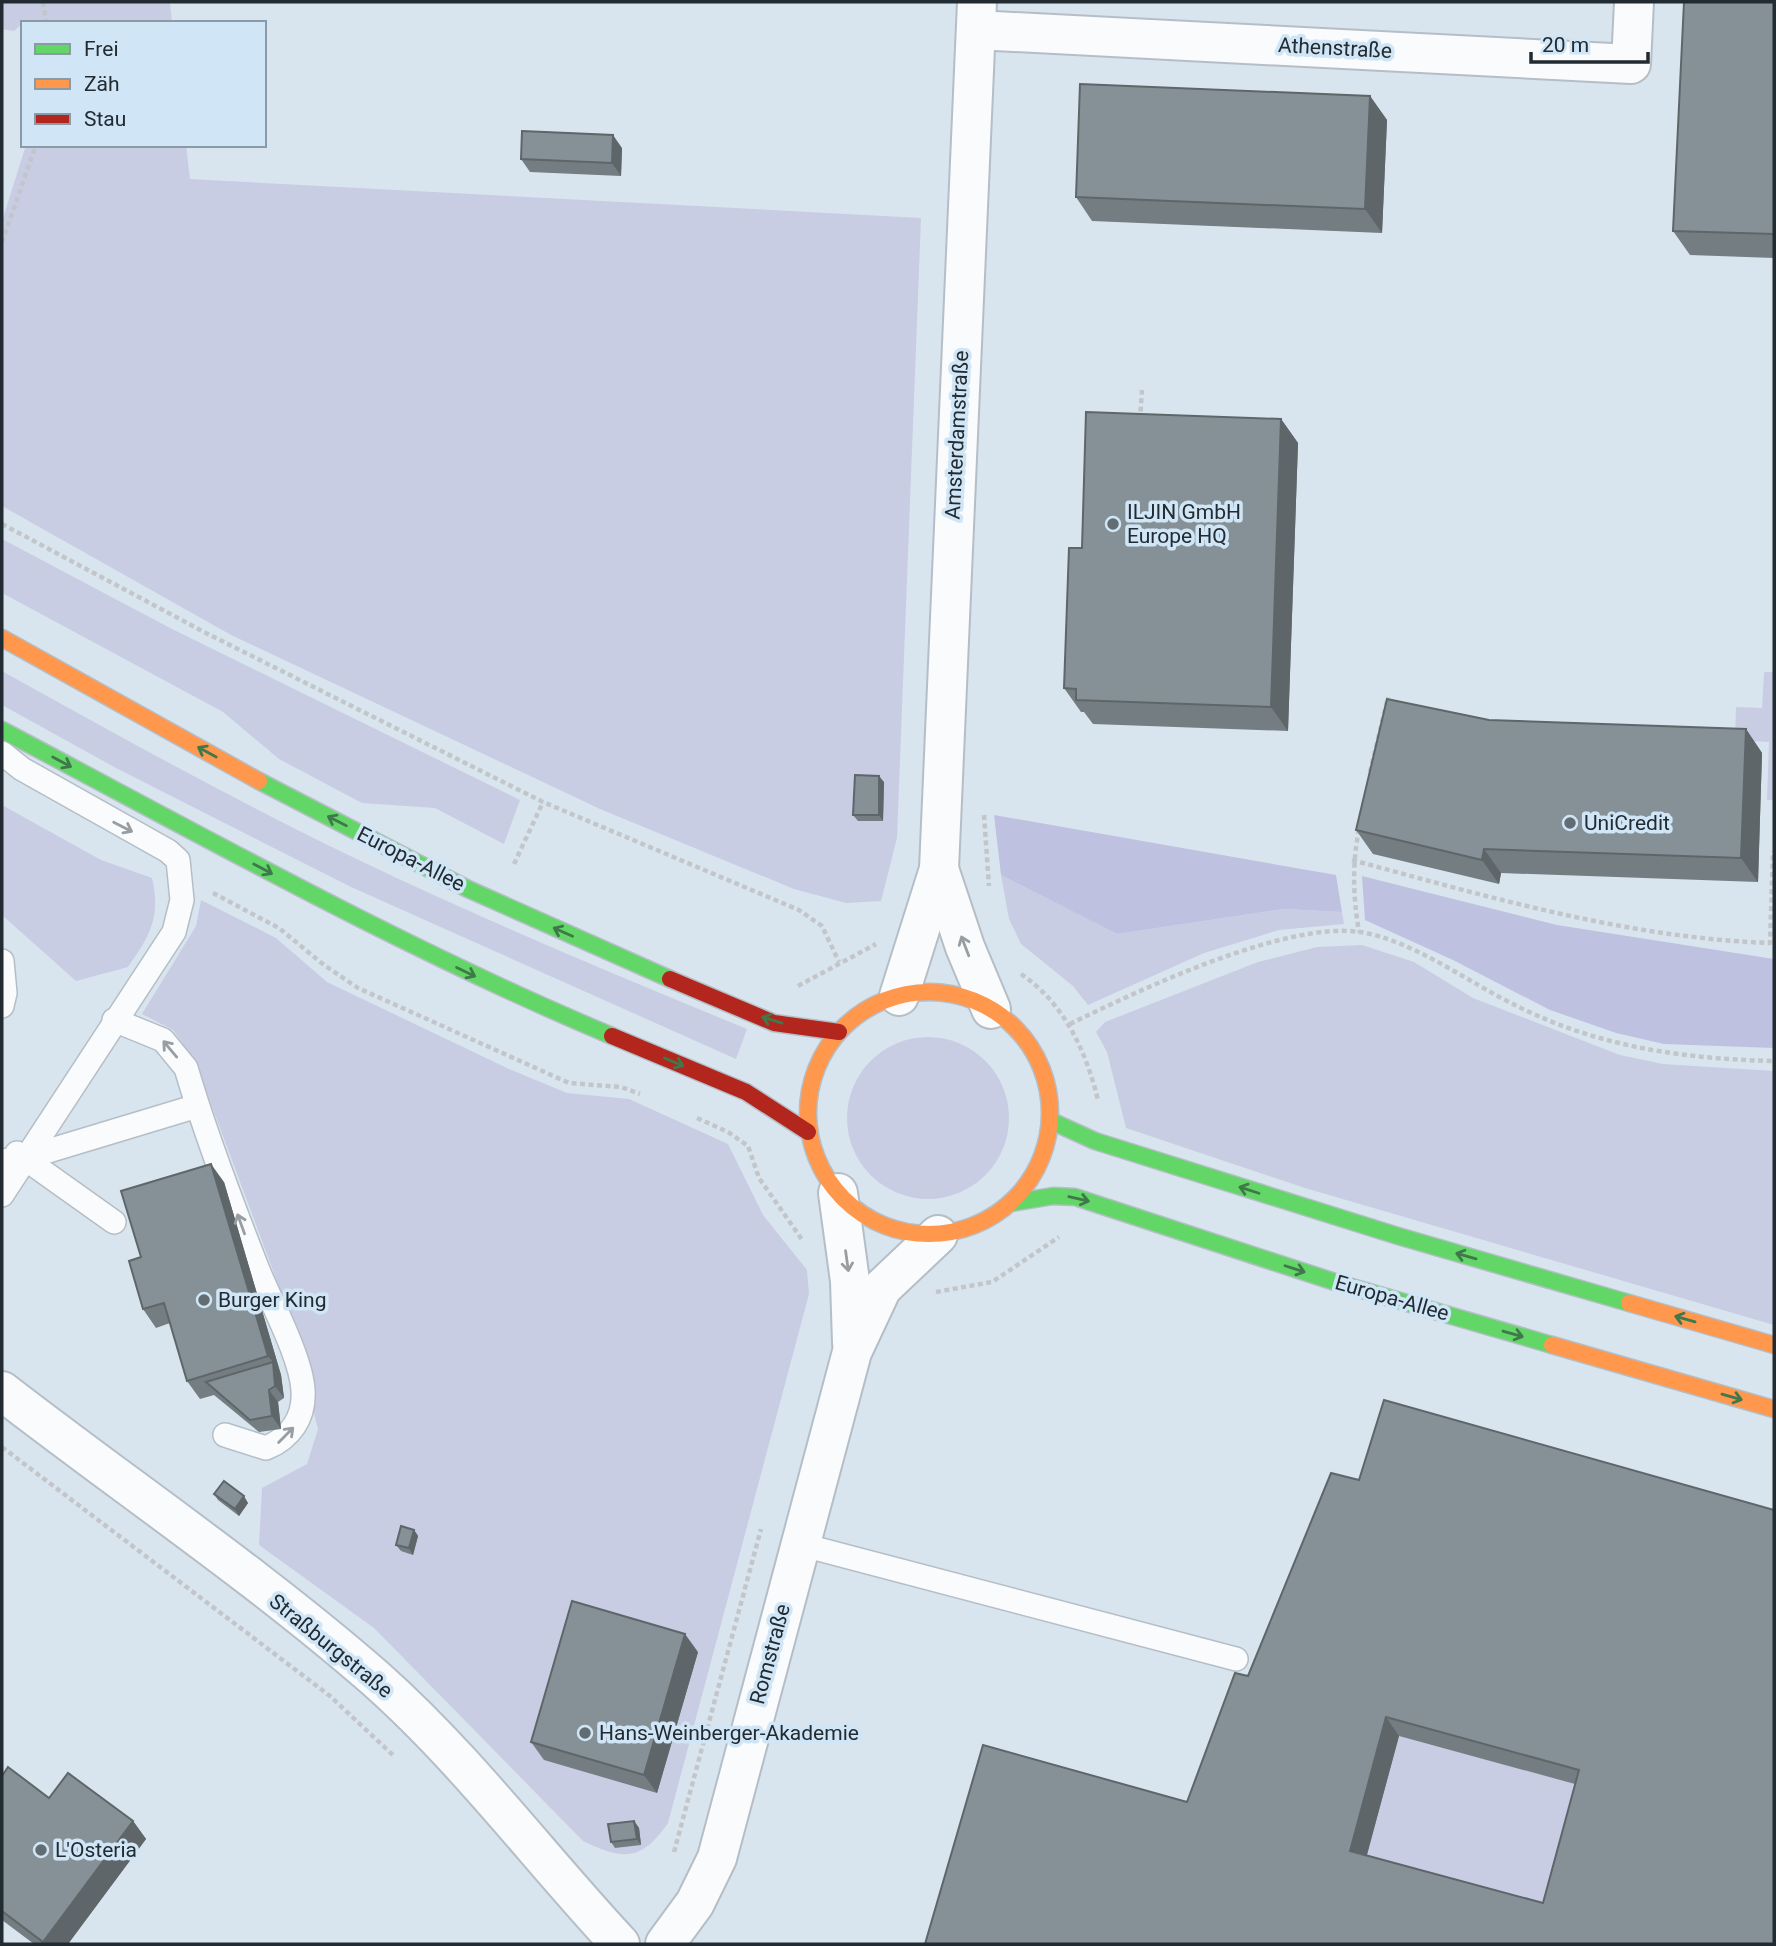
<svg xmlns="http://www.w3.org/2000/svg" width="1776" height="1946" font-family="Roboto,sans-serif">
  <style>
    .green { fill: #c8cde4 }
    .forest { fill: #bec2e0 }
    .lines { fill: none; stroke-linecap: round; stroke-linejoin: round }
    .lane-casing { stroke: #b5bec6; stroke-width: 26 }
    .street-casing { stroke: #b5bec6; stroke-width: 42 }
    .fast-casing { stroke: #b5bec6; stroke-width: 19 }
    .slow-casing { stroke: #b5bec6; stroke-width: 19 }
    .jam-casing { stroke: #b5bec6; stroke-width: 19 }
    .path { stroke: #c2c6ca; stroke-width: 4.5; stroke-dasharray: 5 3.5; stroke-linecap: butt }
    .lane { stroke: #f9fbfc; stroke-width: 23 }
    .street { stroke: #f9fbfc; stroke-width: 38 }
    .fast { stroke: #63d668; stroke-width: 16 }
    .slow { stroke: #ff974d; stroke-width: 16 }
    .jam { stroke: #b3261e; stroke-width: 16 }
    .wall { fill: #737d82; fill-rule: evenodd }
    .shaded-wall { fill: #5e666a }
    .building { fill: #869197; stroke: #5e666a; stroke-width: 2; fill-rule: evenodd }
    .oneway { stroke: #3f784a }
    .oneway2 { stroke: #989da1 }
    .poi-dot { fill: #626c73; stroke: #d0e6f7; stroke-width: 2.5 }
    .labels { text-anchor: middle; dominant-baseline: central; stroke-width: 7; stroke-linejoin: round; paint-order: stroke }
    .street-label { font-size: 21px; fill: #222b31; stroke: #d0e6f7 }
    .poi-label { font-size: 21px; fill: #222b31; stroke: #d0e6f7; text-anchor: start }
  </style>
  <rect width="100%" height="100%" fill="#d9e5ee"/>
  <g class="green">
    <path d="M2 2H170L172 23H23L14 31 2 29Z"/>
    <path d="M26 145H186L190 179 921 218 897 838 881 901 846 903 794 889 600 809 231 635 2 506V221Z"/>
    <path d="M2 539 172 629 520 800 504 844 435 808 362 803 279 759 223 712 2 593Z"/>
    <path d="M2 671C133 744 265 817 401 880 515 933 631 981 747 1029L736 1059 351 887 116 768 2 705Z"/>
    <path d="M1764 672H1774V800H1767L1769 742 1735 740 1736 707 1762 708Z"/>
    <path d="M2 805 101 860 152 878C161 917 150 936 128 967L76 981 2 915Z"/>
    <path d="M1001 875 1117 934 1284 909 1342 912 1344 924 1279 930 1204 953 1088 1005 1073 986 1021 944 1009 919Z"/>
    <path d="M201 900 276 938 327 982 509 1069 567 1093 629 1099 728 1144 763 1215 807 1270 809 1294 668 1823C641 1862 623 1860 583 1841L374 1628 259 1545 262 1488 307 1464 318 1429 287 1308 195 1061 173 1030 142 1014 196 926Z"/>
    <path d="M1362 945 1414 962 1473 998 1620 1055 1663 1064 1774 1071V1325L1305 1188 1126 1128 1107 1052 1096 1032 1105 1022 1258 962 1317 947Z"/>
    <circle cx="928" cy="1118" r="81"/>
    <path d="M1399 1736 1592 1788 1556 1922 1363 1869Z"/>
  </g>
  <g class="forest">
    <path d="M994 815 1336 875 1342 912 1284 909 1117 934 1001 875Z"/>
    <path d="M1362 876 1557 925 1774 959V1048L1664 1044 1616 1033 1550 1010 1453 960 1365 920Z"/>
  </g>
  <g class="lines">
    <g class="lane-casing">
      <g id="lane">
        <path d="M2 753 22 769 168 851 178 860 182 900 174 932 2 1195"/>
        <path d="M2 961 5 993 2 1006"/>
        <path d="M114 1020 163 1040 186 1068C206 1136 232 1204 258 1270 271 1302 301 1357 303 1390 305 1418 290 1438 266 1448L225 1435"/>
        <path d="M17 1153 114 1222"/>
        <path d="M2 1161 25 1158 197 1106"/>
        <path d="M799 1544 1236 1659"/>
      </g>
    </g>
    <g class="street-casing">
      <g id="street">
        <path d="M976 30 1631 64 1634 2"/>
        <path d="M939 869 965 947 991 1009"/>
        <path d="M899 996 939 869 977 2"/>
        <path d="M838 1193 850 1281 852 1343"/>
        <path d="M2 1391C126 1487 258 1576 376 1679 466 1759 538 1856 620 1944"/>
        <path d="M665 1944 695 1903 717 1858 852 1352 882 1288 938 1235"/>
      </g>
    </g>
    <g class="fast-casing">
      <g id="fast">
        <path d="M2 730C203 836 402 948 612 1036"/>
        <path d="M259 781 468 889 670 979"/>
        <path d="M1051 1121 1095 1141 1398 1236 1629 1303"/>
        <path d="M1011 1203 1053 1196 1075 1197 1338 1283 1552 1345"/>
      </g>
    </g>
    <g class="slow-casing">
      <g id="slow">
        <path d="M2 638 259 781"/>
        <circle cx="929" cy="1113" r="121"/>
        <path d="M1629 1303 1774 1345"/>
        <path d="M1552 1345 1774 1409"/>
      </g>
    </g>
    <g class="jam-casing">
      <g id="jam">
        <path d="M670 979 774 1023 839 1032"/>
        <path d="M612 1036 746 1092 808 1132"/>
      </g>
    </g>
    <g class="path">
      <path d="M43 2 46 23"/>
      <path d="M2 242 36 145"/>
      <path d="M1140 420 1142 390"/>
      <path d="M2 524 206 633 543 802 799 910 822 926 839 962"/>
      <path d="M1370 772 1388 697"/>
      <path d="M984 815 989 886"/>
      <path d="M1359 829C1352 865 1353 896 1359 932"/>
      <path d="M1352 860C1489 897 1628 938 1770 943L1773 851"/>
      <path d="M514 864 543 802"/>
      <path d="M213 893 279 928 324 965 358 988 569 1083 621 1087 640 1094"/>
      <path d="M1021 974C1064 1003 1086 1051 1098 1100"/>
      <path d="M798 986 876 944"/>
      <path d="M1070 1024C1139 990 1285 921 1360 932 1413 940 1469 983 1517 1006 1598 1047 1685 1059 1774 1061"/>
      <path d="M697 1118 728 1132 748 1146 759 1178 803 1241"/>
      <path d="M936 1292 992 1282 1059 1237"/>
      <path d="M2 1447 330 1696 394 1756"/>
      <path d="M674 1852 761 1529"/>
    </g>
    <use href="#lane" class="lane"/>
    <use href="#street" class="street"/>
    <use href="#fast" class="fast"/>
    <use href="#slow" class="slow"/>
    <use href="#jam" class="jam"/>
  </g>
  <g class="wall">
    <path d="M672 2H719V3Z"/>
    <path d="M1774 2V258L1690 255 1673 231Z"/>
    <path d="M1370 96 1387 120 1382 233 1092 221 1076 197Z"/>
    <path d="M622 148 621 176 530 172 521 159Z"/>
    <path d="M1281 419 1298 443 1288 731 1093 724 1084 712H1081L1064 688 1082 548Z"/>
    <path d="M1489 720 1746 729 1762 753 1758 882 1501 873 1499 884 1373 854 1356 830Z"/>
    <path d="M884 782 883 821H858L853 815Z"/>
    <path d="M224 1182 281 1375 284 1398 278 1402 281 1429 259 1432 214 1395 200 1399 187 1381 170 1323 156 1328 143 1309 141 1257Z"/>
    <path d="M1359 1480 1774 1944H925L1187 1802 1248 1676ZM1399 1736 1575 1784 1543 1903 1367 1855Z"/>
    <path d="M214 1494 248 1503 239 1516 218 1500Z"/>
    <path d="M414 1530 418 1536 413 1555 401 1551 396 1545Z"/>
    <path d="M698 1652 657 1793 544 1760 531 1742Z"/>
    <path d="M2 1776 49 1798 133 1821 146 1839 68 1944H34L2 1920Z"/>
    <path d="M634 1821 639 1828 641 1845 615 1848 611 1842Z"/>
  </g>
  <g class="shaded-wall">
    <path d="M1370 96 1387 120 1382 233 1365 209Z"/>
    <path d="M613 135 622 148 621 176 612 163Z"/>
    <path d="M1281 419 1298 443 1288 731 1271 707Z"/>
    <path d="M1746 729 1762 753 1758 882 1741 858Z"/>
    <path d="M879 776 884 782 883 821 879 815Z"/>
    <path d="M1484 849 1501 873 1499 884 1482 860Z"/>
    <path d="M211 1164 224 1182 281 1375 284 1398 275 1386 273 1362 268 1356Z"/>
    <path d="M269 1390 278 1402 281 1429 272 1416Z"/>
    <path d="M244 1496 248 1503 239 1516 235 1509Z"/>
    <path d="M414 1530 418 1536 413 1555 409 1548Z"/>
    <path d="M685 1634 698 1652 657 1793 644 1775Z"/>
    <path d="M1386 1717 1399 1736 1363 1869 1350 1851Z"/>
    <path d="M133 1821 146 1839 68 1944H45L43 1942Z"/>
    <path d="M634 1821 639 1828 641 1845 637 1839Z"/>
  </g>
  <g class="building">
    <path d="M1684 2H1774V234L1673 231Z"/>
    <path d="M1080 84 1370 96 1365 209 1076 197Z"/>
    <path d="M522 131 613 135 612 163 521 159Z"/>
    <path d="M1086 412 1281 419 1271 707 1076 700V689L1064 688 1069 548H1082Z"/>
    <path d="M1387 699 1489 720 1746 729 1741 858 1484 849 1482 860 1356 830Z"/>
    <path d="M855 775 879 776V815H853Z"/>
    <path d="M211 1164 268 1356 187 1381 164 1303 143 1309 129 1261 141 1257 121 1191Z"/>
    <path d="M273 1362 275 1386 269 1390 272 1416 250 1420 206 1382Z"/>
    <path d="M1384 1400 1774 1510V1944H925L983 1745 1187 1802 1235 1673 1248 1676 1331 1473 1359 1480ZM1386 1717 1579 1770 1543 1903 1350 1851Z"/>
    <path d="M224 1481 244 1496 235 1509 214 1494Z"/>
    <path d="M401 1526 414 1530 409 1548 396 1545Z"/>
    <path d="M572 1601 685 1634 644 1775 531 1742Z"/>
    <path d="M8 1767 49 1798 68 1773 133 1821 43 1942 2 1911V1776Z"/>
    <path d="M634 1821 637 1839 611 1842 608 1824Z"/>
  </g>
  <defs><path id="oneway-shaft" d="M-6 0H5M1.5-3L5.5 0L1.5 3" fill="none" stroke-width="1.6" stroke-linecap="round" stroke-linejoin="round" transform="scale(1.75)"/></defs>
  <g class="oneway">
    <use href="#oneway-shaft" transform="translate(207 752) rotate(-151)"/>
    <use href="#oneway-shaft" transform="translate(62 762) rotate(28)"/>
    <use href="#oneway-shaft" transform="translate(337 821) rotate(-153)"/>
    <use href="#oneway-shaft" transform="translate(263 869) rotate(28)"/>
    <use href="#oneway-shaft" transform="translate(563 932) rotate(-156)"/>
    <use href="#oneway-shaft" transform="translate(466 972) rotate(26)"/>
    <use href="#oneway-shaft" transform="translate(772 1020) rotate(-163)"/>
    <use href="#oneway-shaft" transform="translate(674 1062) rotate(23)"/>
    <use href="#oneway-shaft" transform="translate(1249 1190) rotate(-162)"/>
    <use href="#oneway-shaft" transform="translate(1079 1199) rotate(13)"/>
    <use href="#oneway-shaft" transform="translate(1466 1256) rotate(-164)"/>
    <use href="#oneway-shaft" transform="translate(1295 1269) rotate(18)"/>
    <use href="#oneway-shaft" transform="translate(1685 1319) rotate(-164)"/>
    <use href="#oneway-shaft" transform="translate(1513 1334) rotate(16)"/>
    <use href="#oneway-shaft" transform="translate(1732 1397) rotate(16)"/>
  </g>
  <g class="oneway2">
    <use href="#oneway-shaft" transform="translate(123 827) rotate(27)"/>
    <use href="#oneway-shaft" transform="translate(965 946) rotate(-111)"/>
    <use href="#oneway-shaft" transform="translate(170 1049) rotate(-130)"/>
    <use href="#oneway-shaft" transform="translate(241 1224) rotate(-110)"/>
    <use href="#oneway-shaft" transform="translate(847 1261) rotate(82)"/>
    <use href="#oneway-shaft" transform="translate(286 1435) rotate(-45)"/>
  </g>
  <g class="poi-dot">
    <circle cx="1113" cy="524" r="7"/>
    <circle cx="1570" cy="823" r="7"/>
    <circle cx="204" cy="1300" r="7"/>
    <circle cx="585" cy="1733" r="7"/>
    <circle cx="41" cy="1850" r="7"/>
  </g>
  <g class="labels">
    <g class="street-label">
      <text transform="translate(1335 48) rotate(3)">Athenstraße</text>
      <text transform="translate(957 435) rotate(-87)">Amsterdamstraße</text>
      <text transform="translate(411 859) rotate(27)">Europa-Allee</text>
      <text transform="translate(1392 1298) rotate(16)">Europa-Allee</text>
      <text transform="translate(331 1646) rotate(39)">Straßburgstraße</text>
      <text transform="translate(770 1654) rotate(-75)">Romstraße</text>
    </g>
    <g class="poi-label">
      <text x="1127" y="512">ILJIN GmbH<tspan x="1127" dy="24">Europe HQ</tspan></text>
      <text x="1584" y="823">UniCredit</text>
      <text x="218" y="1300">Burger King</text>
      <text x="599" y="1733">Hans-Weinberger-Akademie</text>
      <text x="55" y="1850">L'Osteria</text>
    </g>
  </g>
  <rect width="1776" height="1946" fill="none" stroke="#222b31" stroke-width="7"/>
  <rect x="21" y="21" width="245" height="126" fill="#d0e6f7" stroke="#8a9ba8" stroke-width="2"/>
  <rect x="35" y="44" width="35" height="10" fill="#63d668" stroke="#8a9ba8" stroke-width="2"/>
  <text x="84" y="56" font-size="21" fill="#222b31">Frei</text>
  <rect x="35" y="79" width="35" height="10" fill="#ff974d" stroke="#8a9ba8" stroke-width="2"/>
  <text x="84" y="91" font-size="21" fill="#222b31">Zäh</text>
  <rect x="35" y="114" width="35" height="10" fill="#b3261e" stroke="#8a9ba8" stroke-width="2"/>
  <text x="84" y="126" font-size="21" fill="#222b31">Stau</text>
  <path d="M1531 52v10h117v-10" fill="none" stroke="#222b31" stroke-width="3.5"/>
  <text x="1542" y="52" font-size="21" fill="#222b31" stroke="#d0e6f7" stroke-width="5" paint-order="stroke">20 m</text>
</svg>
